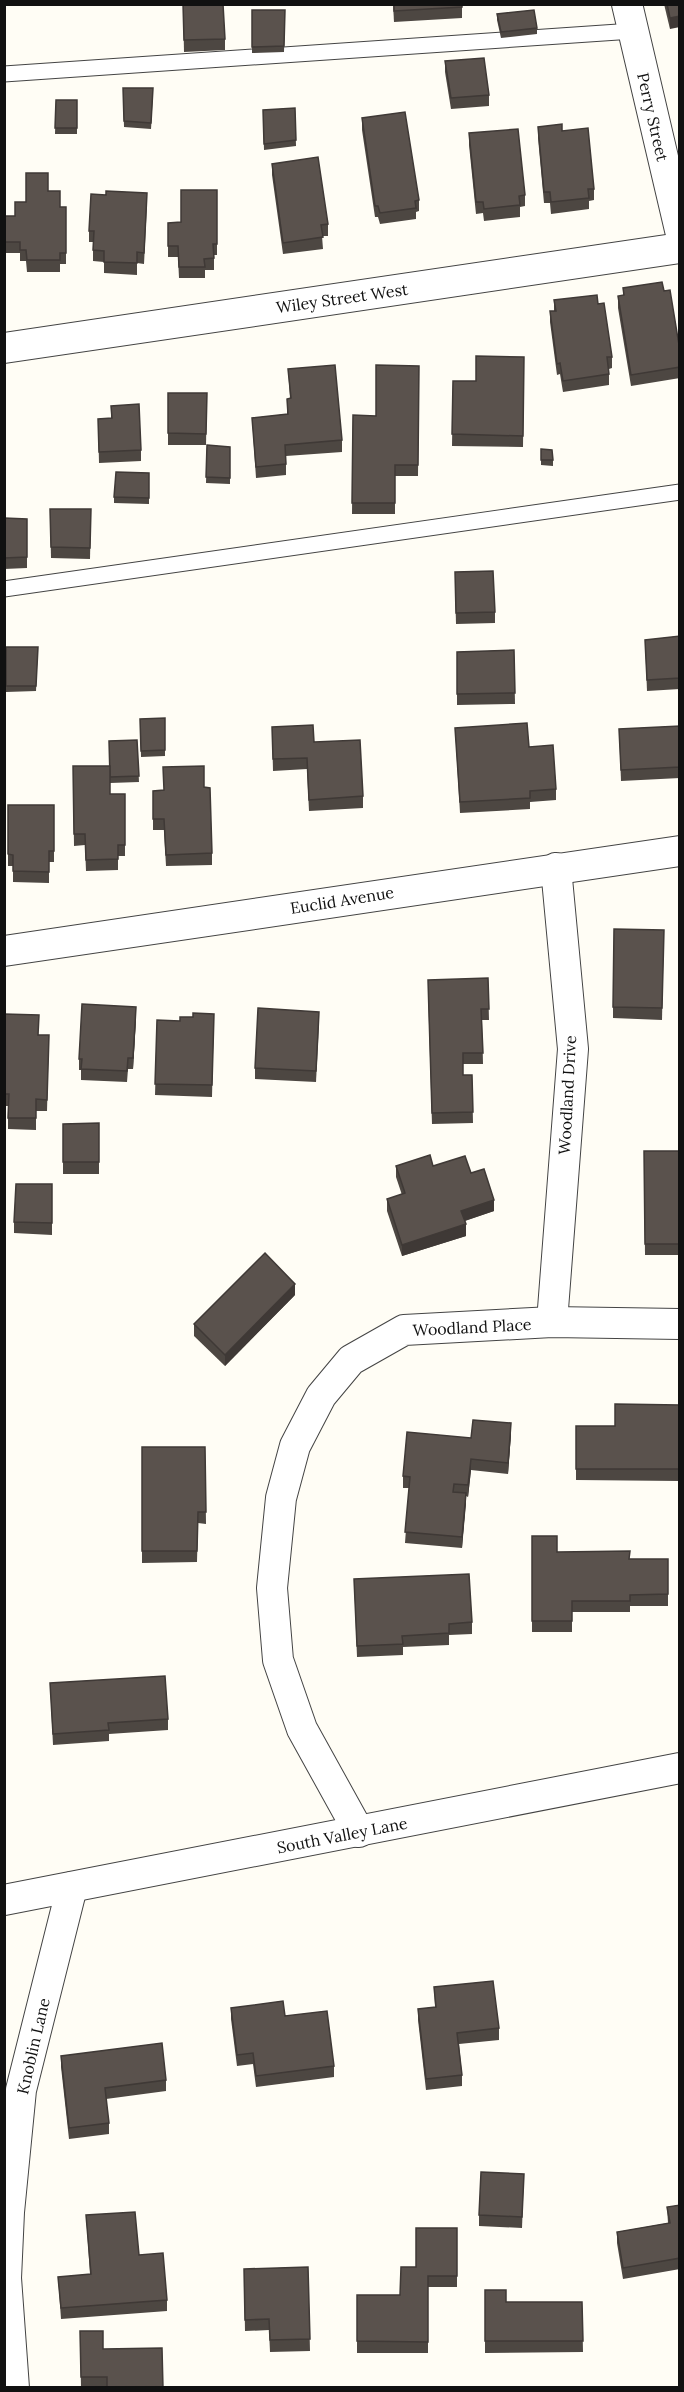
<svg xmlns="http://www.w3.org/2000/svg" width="684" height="2392" font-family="Lora,serif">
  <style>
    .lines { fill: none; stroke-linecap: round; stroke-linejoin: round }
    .service-casing { stroke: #444; stroke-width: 17 }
    .minor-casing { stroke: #444; stroke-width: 32 }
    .service { stroke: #fff; stroke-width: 15 }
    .minor { stroke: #fff; stroke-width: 30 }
    .wall { fill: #4d4742 }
    .shaded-wall { fill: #3f3936 }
    .building { fill: #5a524d; stroke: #3f3936; stroke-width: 1.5 }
    .labels { text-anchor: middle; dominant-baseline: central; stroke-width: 6; stroke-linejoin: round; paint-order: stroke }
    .street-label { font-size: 16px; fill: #111; stroke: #fff }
  </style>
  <rect width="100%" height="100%" fill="#fffdf5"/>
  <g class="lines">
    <g class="service-casing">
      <g id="service">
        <path d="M4 74 633 31"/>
        <path d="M4 589 680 492"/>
      </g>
    </g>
    <g class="minor-casing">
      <g id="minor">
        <path d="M627 4 680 230"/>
        <path d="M4 348 680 248"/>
        <path d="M4 951 680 851"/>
        <path d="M552 1322 573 1049 556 868"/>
        <path d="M359 1832 302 1729 278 1660 272 1588 281 1498 295 1446 321 1396 351 1360 404 1330 552 1322 680 1324"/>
        <path d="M4 1900 680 1768"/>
        <path d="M14 2388 6 2278 9 2212 21 2090 72 1887"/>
      </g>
    </g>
    <use href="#service" class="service"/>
    <use href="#minor" class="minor"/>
  </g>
  <g class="wall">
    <path d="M183 4 225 39V50L184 52Z"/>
    <path d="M393 4H462V18L394 22Z"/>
    <path d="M664 4H680L670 29Z"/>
    <path d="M252 10H285L284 52 252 53Z"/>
    <path d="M497 14 537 28V34L501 38 497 20Z"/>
    <path d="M445 61 489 95V106L451 109 445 72Z"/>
    <path d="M123 88 153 94 151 129 124 127Z"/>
    <path d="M56 100H77V134H55Z"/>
    <path d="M295 108 296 146 264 150 263 110Z"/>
    <path d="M362 118 419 200V211L416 212V219L380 224 378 217H375L362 130Z"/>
    <path d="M538 127 562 131 594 189V200L589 201V209L551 214 550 203H544L538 138Z"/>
    <path d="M469 133 525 195V206L520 207V217L484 221 483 213 476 214 469 145Z"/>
    <path d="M272 164 328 224V236H322L323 249 283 254 272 175Z"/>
    <path d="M217 190V255H214V270H205V278H179L178 257H168V223L181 222Z"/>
    <path d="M48 191 60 207H66V264H60V272H27L26 261H20V253H4V216H15L26 202Z"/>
    <path d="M147 204 144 264 137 263V275L104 273V262L93 261V242H89V231Z"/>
    <path d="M623 288 664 291 680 351V378L631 386 618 308V296H623Z"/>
    <path d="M554 300 598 304 612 357V368L609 369V385L563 392 560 374 557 375 550 322V311H554Z"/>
    <path d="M524 357 523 447 452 446 453 381H476Z"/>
    <path d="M419 366 418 476H395V514H352L353 415 376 416Z"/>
    <path d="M288 369 342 440V452L286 456V475L256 478 252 418 287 414V399L290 398Z"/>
    <path d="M168 393H207L206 445H168Z"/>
    <path d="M111 406 141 450V461L99 463 98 419 111 418Z"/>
    <path d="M207 445 230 447V484L206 483Z"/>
    <path d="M541 449 553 460V466L541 465Z"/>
    <path d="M149 473V504L114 503V497Z"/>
    <path d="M50 509H91L90 559 51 558Z"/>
    <path d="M4 518 27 519V568L4 569Z"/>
    <path d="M455 583 495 612V623L456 624Z"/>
    <path d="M680 636V689L647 691 645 640Z"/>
    <path d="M6 647H38L36 691 6 692Z"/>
    <path d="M514 650 515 704 457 705V652Z"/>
    <path d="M165 718V756L141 757 140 719Z"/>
    <path d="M680 726V778L621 781 619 729Z"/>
    <path d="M272 727 314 742 363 796V808L309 811 307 769 273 771Z"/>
    <path d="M455 728 529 747 556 789V800L530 802V809L460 813Z"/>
    <path d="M137 740 139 782 110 783 109 741Z"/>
    <path d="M73 766 110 794H125V856H118V870L86 871 85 845 74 846Z"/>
    <path d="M204 787 212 853V865L166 866 164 830H153V791Z"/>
    <path d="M8 805H54V862H49V883L13 882V866H8Z"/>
    <path d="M664 930 662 1020 613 1018V1007Z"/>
    <path d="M488 978 489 1020H482L483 1064H463V1075H472L473 1123 432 1124 428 992Z"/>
    <path d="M4 1014 39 1035H49L47 1111H36V1130L8 1129V1106H4Z"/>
    <path d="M214 1014 212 1097 155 1095 157 1020 180 1021 193 1017Z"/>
    <path d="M136 1018 133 1069H128L127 1082 81 1080V1070H79V1059Z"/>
    <path d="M319 1023 316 1082 255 1079V1068Z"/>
    <path d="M99 1123V1174H63V1124Z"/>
    <path d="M644 1151H680V1255H645Z"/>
    <path d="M396 1166H433L471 1173 494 1211 465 1221 466 1236 402 1256 387 1211V1199L402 1195 396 1177Z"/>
    <path d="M52 1184V1235L14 1233V1222Z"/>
    <path d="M295 1295 225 1366 194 1336V1324Z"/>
    <path d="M680 1405V1481L576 1480V1426H615Z"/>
    <path d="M511 1434 508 1474 471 1470 468 1497 466 1496 462 1548 405 1543 409 1488H403V1476L471 1438Z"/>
    <path d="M142 1447H205L206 1524 198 1523 197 1562 142 1563Z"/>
    <path d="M532 1536 557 1552 629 1559H668V1606H630V1612H572V1632H532Z"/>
    <path d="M354 1579 472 1622V1634L449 1635V1645L403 1647V1655L357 1657Z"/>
    <path d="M50 1683 168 1719V1730L109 1734V1741L53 1745Z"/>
    <path d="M434 1987 499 2028V2040L459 2044 462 2075V2086L426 2090 418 2020V2009L435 2007Z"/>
    <path d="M231 2008 334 2066V2077L256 2087 253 2064 237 2066 231 2019Z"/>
    <path d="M61 2056 166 2080V2091L106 2099 109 2123V2134L69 2139 61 2067Z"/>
    <path d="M524 2174 522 2228 479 2226V2215Z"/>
    <path d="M680 2205V2269L623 2279 617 2243V2232L668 2223 667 2207Z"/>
    <path d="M86 2215 139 2255 167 2300V2311L61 2319 58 2277 90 2274Z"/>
    <path d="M457 2228V2287H428V2353H357V2295H400L416 2267Z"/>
    <path d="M308 2267 310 2351 270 2352 269 2330 245 2331 244 2269Z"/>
    <path d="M485 2290 506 2302H582L583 2352 485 2353Z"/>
    <path d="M80 2331 103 2349 163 2388H81Z"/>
  </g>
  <g class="shaded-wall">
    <path d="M680 16V27L670 29V18Z"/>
    <path d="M136 1007V1018L133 1069V1058Z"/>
    <path d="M494 1200V1211L461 1222V1211Z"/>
    <path d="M466 1224V1236L402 1256V1245Z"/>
    <path d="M295 1284V1295L225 1366V1355Z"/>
    <path d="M511 1423V1434L508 1474V1463Z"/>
    <path d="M471 1459V1470L468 1497V1485Z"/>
    <path d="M466 1493V1504L462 1548V1537Z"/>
  </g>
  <g class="building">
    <path d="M183 4H223L225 39 184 40Z"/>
    <path d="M394 4H462V7L394 11Z"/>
    <path d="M667 4H680V16L670 18Z"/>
    <path d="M252 10H285L284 46 252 47Z"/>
    <path d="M534 10 537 28 501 32 497 14Z"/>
    <path d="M484 58 489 95 451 98 445 61Z"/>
    <path d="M123 88H153L151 123 124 121Z"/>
    <path d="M56 100H77V128H55Z"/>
    <path d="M295 108 296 140 264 144 263 110Z"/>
    <path d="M405 112 419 200 415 201 416 208 380 213 378 206H375L362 118Z"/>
    <path d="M562 124V131L588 128 594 189H588L589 198 551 202 550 192H544L538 127Z"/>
    <path d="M518 129 525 195 519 196 520 205 484 209 483 202H476L469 133Z"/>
    <path d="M318 157 328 224 321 225 323 237 283 243 272 164Z"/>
    <path d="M26 173H48V191H60V207H66V253H60V260H27L26 250H20V242H4V216H15V202H26Z"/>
    <path d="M181 190H217V244H213L214 258 204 259 205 267H179L178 246H168V223L181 222Z"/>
    <path d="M106 191 147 193 144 253 137 252V263L104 262V251L93 250 94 231H89L91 194 106 195Z"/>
    <path d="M662 282 664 291 670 290 680 351V367L631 375 618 296 624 295 623 288Z"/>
    <path d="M597 295 598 304 604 303 612 357H607L609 374 563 381 560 363 557 364 550 311H556L554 300Z"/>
    <path d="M476 356 524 357 523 436 452 434 453 381H476Z"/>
    <path d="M335 365 342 440 285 445 286 464 256 467 252 418 288 414 287 399 291 398 288 369Z"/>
    <path d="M376 365 419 366 418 465H395V503H352L353 415 376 416Z"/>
    <path d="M168 393H207L206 434 168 433Z"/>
    <path d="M139 404 141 450 99 452 98 419 112 418 111 406Z"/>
    <path d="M207 445 230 447V478L206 477Z"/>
    <path d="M541 449 552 450 553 460H541Z"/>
    <path d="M116 472 149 473V498L114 497Z"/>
    <path d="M50 509H91L90 548 51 547Z"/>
    <path d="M4 518 27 519V557L4 558Z"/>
    <path d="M493 571 495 612 456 613 455 572Z"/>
    <path d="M680 636V678L647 680 645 640Z"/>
    <path d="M6 647H38L36 686H6Z"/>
    <path d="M514 650 515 693 457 694V652Z"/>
    <path d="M165 718V750L141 751 140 719Z"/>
    <path d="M527 723 529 747 553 745 556 789 530 791V798L460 802 455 728Z"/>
    <path d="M313 725 314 742 360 740 363 796 309 800 307 758 273 759 272 727Z"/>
    <path d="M680 726V767L621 770 619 729Z"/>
    <path d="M137 740 139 776 110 777 109 741Z"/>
    <path d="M73 766H110V794H125V845H118V859L86 860 85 834H74Z"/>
    <path d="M204 766V787L210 788 212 853 166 855 164 819H153V791L164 790 163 767Z"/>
    <path d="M8 805H54V851H49V872L13 871V855L8 854Z"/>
    <path d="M614 929 664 930 662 1008 613 1007Z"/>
    <path d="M488 978 489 1009H481L483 1053H463V1075H472L473 1112 432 1113 428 980Z"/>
    <path d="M82 1004 136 1007 133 1058H128L127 1071 81 1069 82 1059H79Z"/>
    <path d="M258 1008 319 1012 316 1071 255 1068Z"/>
    <path d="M193 1013 214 1014 212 1085 155 1084 157 1020 180 1021V1017H193Z"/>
    <path d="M4 1014 39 1015 38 1035H49L47 1100 36 1099V1118H8L9 1094H4Z"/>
    <path d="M99 1123V1162H63V1124Z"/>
    <path d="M644 1151H680V1244H645Z"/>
    <path d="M430 1155 433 1166 465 1156 471 1173 484 1169 494 1200 461 1211 466 1224 402 1245 387 1199 405 1193 396 1166Z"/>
    <path d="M16 1184H52V1223L14 1222Z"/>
    <path d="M265 1253 295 1284 225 1355 194 1324Z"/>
    <path d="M615 1404 680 1405V1469H576V1426H615Z"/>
    <path d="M473 1420 511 1423 508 1463 471 1459 468 1485 454 1484 453 1492 466 1493 462 1537 405 1532 410 1477 403 1476 407 1432 471 1438Z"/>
    <path d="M142 1447H205L206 1512H198L197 1551H142Z"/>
    <path d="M532 1536H557V1552L630 1551 629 1559H668V1594L630 1595V1601H572V1621H532Z"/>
    <path d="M469 1574 472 1622 449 1624V1633L402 1636 403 1644 357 1646 354 1579Z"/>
    <path d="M165 1676 168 1719 108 1723 109 1730 53 1734 50 1683Z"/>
    <path d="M493 1981 499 2028 457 2033 462 2075 426 2079 418 2009 436 2007 434 1987Z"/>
    <path d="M283 2001 285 2016 327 2011 334 2066 256 2076 253 2053 237 2055 231 2008Z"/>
    <path d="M162 2043 166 2080 105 2088 109 2123 69 2128 61 2056Z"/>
    <path d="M481 2172 524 2174 522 2217 479 2215Z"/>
    <path d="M680 2205V2258L623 2268 617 2232 670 2223 667 2207Z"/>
    <path d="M135 2212 139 2255 163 2253 167 2300 61 2308 58 2277 91 2274 86 2215Z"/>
    <path d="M416 2228H457V2276H428V2342L357 2341V2295H400L401 2267H416Z"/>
    <path d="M308 2267 310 2339 270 2340 269 2319 245 2320 244 2269Z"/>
    <path d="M485 2290H506V2302H582L583 2341H485Z"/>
    <path d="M80 2331H103V2349L162 2348 163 2388H107V2377H81Z"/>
  </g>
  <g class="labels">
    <g class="street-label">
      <text transform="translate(653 117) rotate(77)">Perry Street</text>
      <text transform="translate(342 298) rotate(-8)">Wiley Street West</text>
      <text transform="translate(342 900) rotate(-9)">Euclid Avenue</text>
      <text transform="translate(567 1095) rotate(-87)">Woodland Drive</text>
      <text transform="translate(472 1327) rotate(-3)">Woodland Place</text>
      <text transform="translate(342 1835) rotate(-11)">South Valley Lane</text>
      <text transform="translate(33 2046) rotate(-77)">Knoblin Lane</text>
    </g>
  </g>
  <rect width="684" height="2392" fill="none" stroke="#111111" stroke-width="12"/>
</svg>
